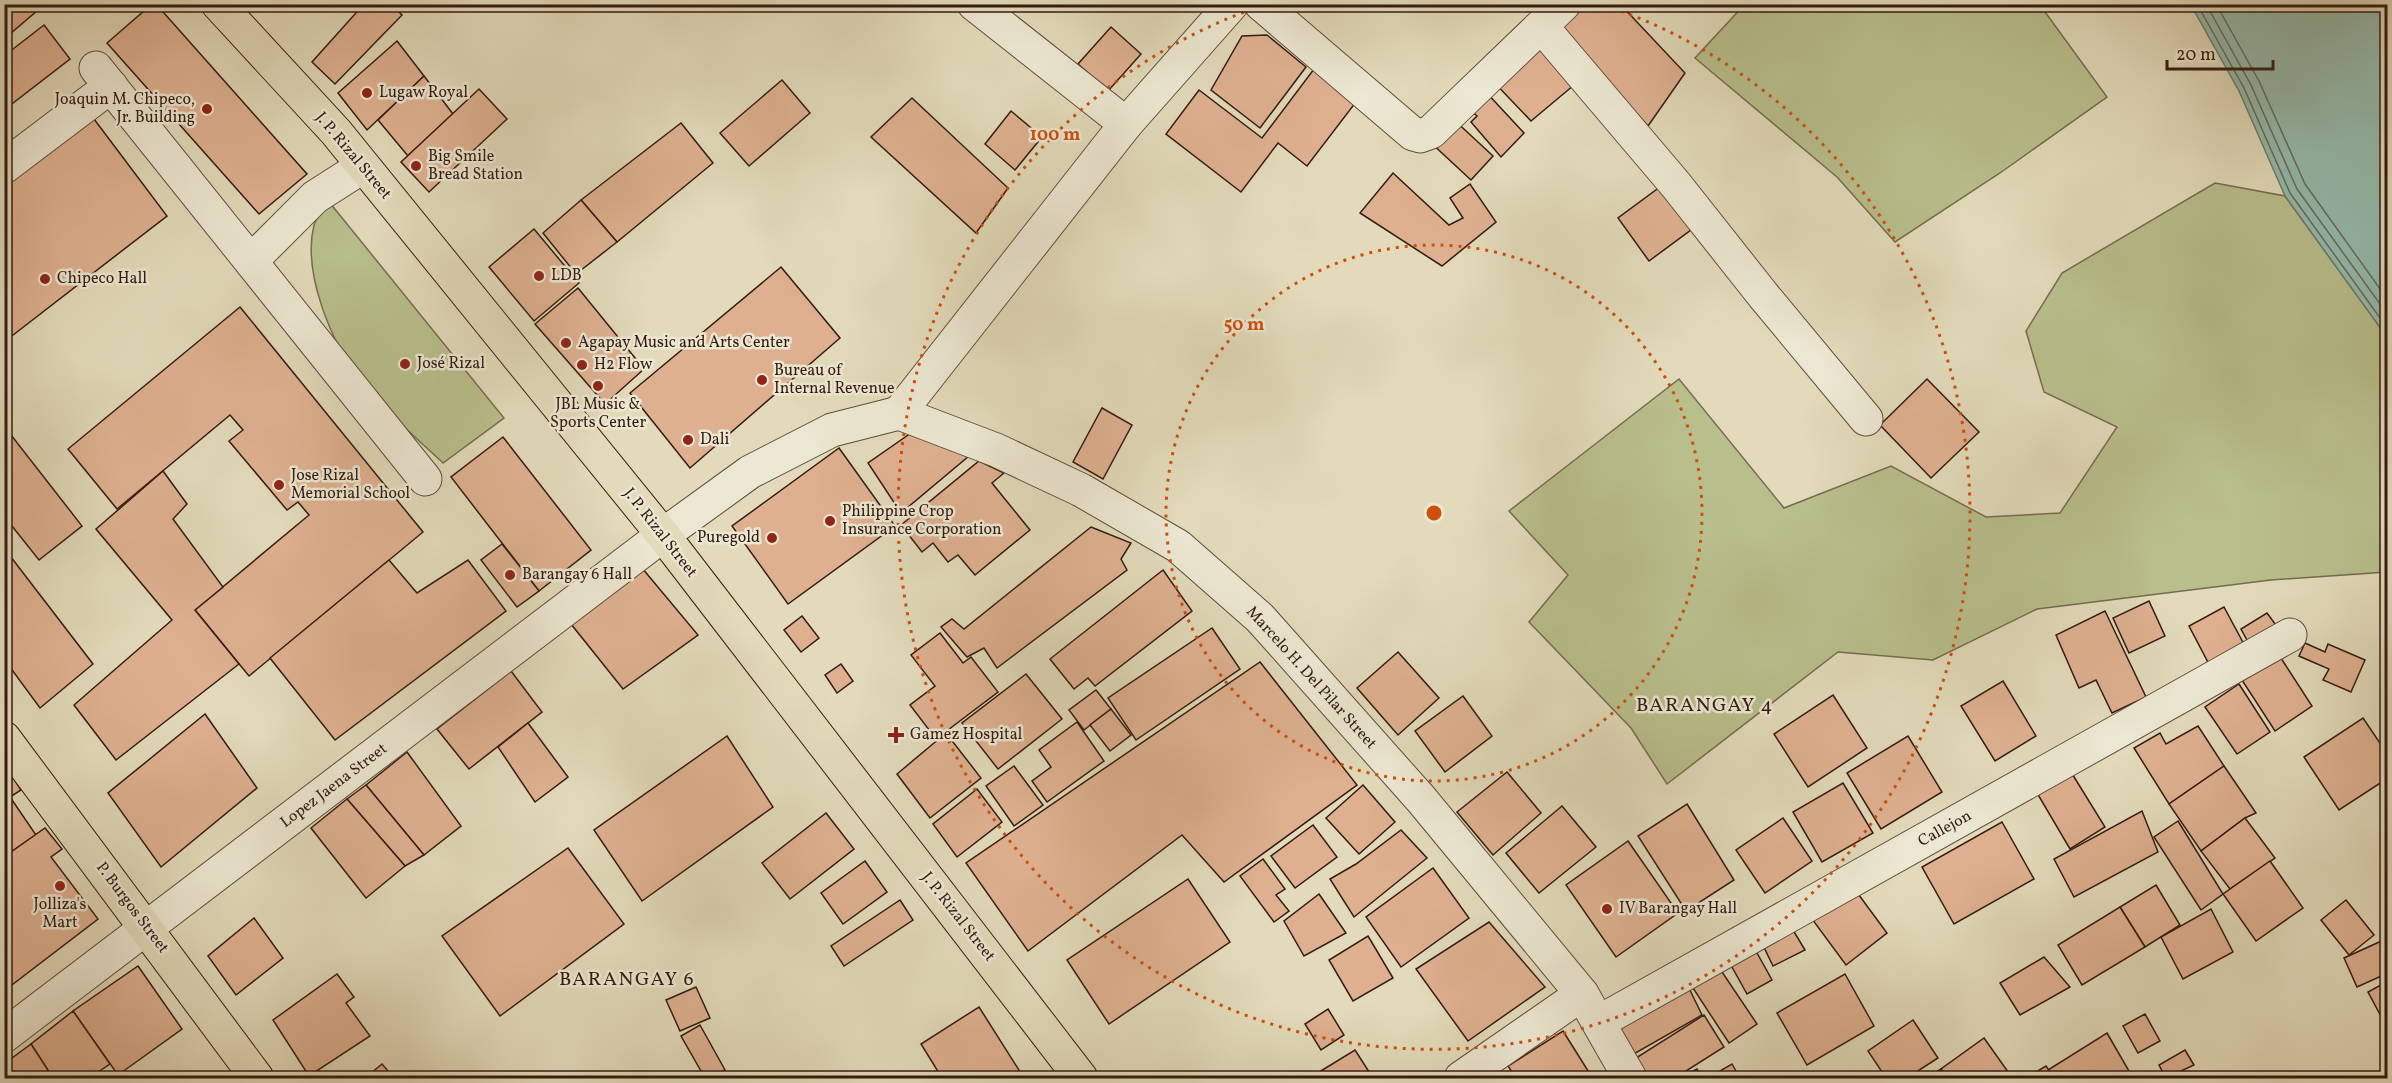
<svg xmlns="http://www.w3.org/2000/svg" width="2392" height="1083" font-family="Vollkorn,serif">
  <style>
    .green { fill: #b8be8c; stroke: #766c4f; stroke-width: 1.5 }
    .water { fill: #95bbad; stroke: #6e7b6f; stroke-width: 1.5 }
    .lines { fill: none; stroke-linecap: round; stroke-linejoin: round }
    .shore { stroke: #646b60; stroke-width: 1.5 }
    .building { fill: #deb090; stroke: #341b12; stroke-width: 1.5 }
    .minor-casing { stroke: #604b3c; stroke-width: 35 }
    .major-casing { stroke: #341b12; stroke-width: 35 }
    .minor { stroke: #ece7d2; stroke-width: 33 }
    .major { stroke: #e2daba; stroke-width: 33 }
    .ring { fill: none; stroke: #cd500d; stroke-width: 3; stroke-dasharray: 3 6 }
    .poi-dot { fill: #8f2418; stroke: #ece7d2; stroke-width: 2 }
    .labels { text-anchor: middle; dominant-baseline: central; stroke-width: 5; stroke-linejoin: round; paint-order: stroke }
    .poi-label { font-size: 16px; fill: #341b12; stroke: #ece7d2; text-anchor: start }
    .street-label { font-size: 16px; fill: #341b12; stroke: #ece7d2 }
    .quarter-label { font-size: 20px; letter-spacing: 1.5px; fill: #341b12; stroke: #ece7d2 }
    .centre { fill: #cd500d; stroke: #ece7d2; stroke-width: 3 }
    .ring-label { font-size: 18px; text-anchor: middle; font-weight: bold; fill: #cd500d; stroke: #ece7d2; stroke-width: 5; stroke-linejoin: round; paint-order: stroke }
  </style>
  <rect width="100%" height="100%" fill="#e2daba"/>
  <filter id="stains"><feTurbulence type="fractalNoise" baseFrequency=".00333" numOctaves="4"/><feColorMatrix values="0 0 0 0 .2 0 0 0 0 .09 0 0 0 0 .02 0 0 0 .5 -.17"/></filter>
  <radialGradient id="worn" r=".72"><stop offset=".6" stop-color="#630" stop-opacity="0"/><stop offset="1" stop-color="#630" stop-opacity=".3"/></radialGradient>
  <g class="green">
    <path d="M1745 4 2040 5 2107 97 2000 173 1895 242 1837 177 1695 58Z"/>
    <path d="M2215 183 2285 196 2382 330 2387 346V572L2271 580 2037 609 1933 660 1838 652 1667 784 1631 728 1529 622 1568 575 1509 511 1679 379 1784 508 1891 466 1986 517 2060 513 2117 427 2044 392 2026 331 2062 273Z"/>
    <path d="M330 203 504 418 443 463C415 437 386 412 362 382 332 345 302 273 314 225 316 217 325 209 330 203Z"/>
  </g>
  <path class="water" d="M2191 5H2387V346L2382 330 2285 196 2239 91Z"/>
  <g class="lines">
    <g class="shore">
      <path d="M2197 4 2244 88 2290 193 2388 329"/>
      <path d="M2206 4 2251 85 2297 189 2388 315"/>
      <path d="M2216 4 2259 81 2305 184 2388 300"/>
    </g>
  </g>
  <g class="building">
    <path d="M4 4H45L4 39Z"/>
    <path d="M152 4H156L307 174 259 214 107 43Z"/>
    <path d="M364 4H391L402 15 335 84 312 62Z"/>
    <path d="M1577 4H1620L1685 73 1648 126 1555 24Z"/>
    <path d="M44 25 70 59 4 110V56Z"/>
    <path d="M1111 27 1141 54 1108 91 1078 64Z"/>
    <path d="M1267 35 1306 67 1260 128 1211 90 1242 36Z"/>
    <path d="M1532 39 1574 85 1531 121 1490 78Z"/>
    <path d="M397 41 424 76 367 130 338 93Z"/>
    <path d="M1314 69 1356 102 1307 166 1278 143 1241 192 1166 134 1199 90 1262 138Z"/>
    <path d="M424 76 453 114 408 156 378 120Z"/>
    <path d="M782 80 810 113 749 166 720 133Z"/>
    <path d="M479 89 507 119 429 192 401 162Z"/>
    <path d="M1485 91 1524 133 1501 157 1471 122 1477 116 1467 107Z"/>
    <path d="M912 98 1008 188 976 233 871 137Z"/>
    <path d="M1011 111 1042 137 1015 170 985 144Z"/>
    <path d="M1451 117 1493 156 1471 180 1429 141Z"/>
    <path d="M94 119 167 216 4 342V187Z"/>
    <path d="M681 123 713 163 617 242 581 200Z"/>
    <path d="M1393 173 1449 225 1463 218 1450 198 1470 184 1496 222 1442 266 1360 213Z"/>
    <path d="M1668 181 1699 224 1649 261 1618 218Z"/>
    <path d="M581 200 617 242 576 274 543 233Z"/>
    <path d="M534 229 579 283 534 321 489 267Z"/>
    <path d="M781 267 840 338 690 468 630 393Z"/>
    <path d="M578 288 644 369 605 404 535 324Z"/>
    <path d="M240 307 423 532 249 676 195 610 309 515 298 502 287 510 229 441 243 430 230 415 117 509 68 449Z"/>
    <path d="M1927 379 1979 432 1931 478 1880 425Z"/>
    <path d="M1102 408 1132 425 1103 479 1073 462Z"/>
    <path d="M4 426 82 526 39 560 4 516Z"/>
    <path d="M911 433 969 456 901 513 868 463Z"/>
    <path d="M503 437 591 550 539 591 451 477Z"/>
    <path d="M839 448 895 526 788 604 732 526Z"/>
    <path d="M979 461 1004 473 992 483 1030 530 975 575 958 555 948 562 933 543 922 552 901 525Z"/>
    <path d="M163 471 187 504 173 519 223 587 195 610 239 664 116 760 74 705 172 620 96 529Z"/>
    <path d="M1091 527 1131 543 1121 559 1127 570 997 668 984 648 967 657 941 627 952 619 964 629Z"/>
    <path d="M502 544 539 591 517 607 481 560Z"/>
    <path d="M4 548 93 664 40 708 4 659Z"/>
    <path d="M389 560 417 593 468 560 506 611 335 740 270 658Z"/>
    <path d="M642 568 698 635 623 689 571 624Z"/>
    <path d="M1163 570 1192 611 1095 686 1088 678 1074 689 1050 659Z"/>
    <path d="M2149 601 2165 636 2129 653 2113 618Z"/>
    <path d="M2224 607 2246 648 2211 668 2189 626Z"/>
    <path d="M2105 611 2146 697 2112 713 2096 680 2079 688 2056 635Z"/>
    <path d="M2267 613 2284 636 2254 653 2241 629Z"/>
    <path d="M802 616 819 638 801 652 784 630Z"/>
    <path d="M1212 628 1240 669 1136 740 1108 698Z"/>
    <path d="M940 633 963 663 971 657 998 692 936 739 910 705 935 686 911 655Z"/>
    <path d="M2305 643 2325 652 2328 644 2365 660 2351 692 2323 680 2329 669 2299 656Z"/>
    <path d="M1398 652 1439 698 1398 735 1357 688Z"/>
    <path d="M2277 652 2312 706 2275 731 2240 677Z"/>
    <path d="M1260 662 1357 785 1224 882 1182 835 1028 951 966 863Z"/>
    <path d="M841 664 853 681 837 693 825 675Z"/>
    <path d="M511 671 542 712 469 769 437 729Z"/>
    <path d="M1026 674 1062 719 998 769 962 723Z"/>
    <path d="M2003 681 2036 736 1995 761 1961 706Z"/>
    <path d="M2239 684 2270 732 2237 754 2205 707Z"/>
    <path d="M1096 690 1111 709 1084 730 1069 710Z"/>
    <path d="M1833 695 1867 748 1808 787 1774 734Z"/>
    <path d="M1463 696 1492 736 1445 772 1415 731Z"/>
    <path d="M1111 709 1131 735 1110 751 1090 725Z"/>
    <path d="M205 714 257 788 161 867 108 793Z"/>
    <path d="M2363 718 2388 755V778L2339 810 2304 757Z"/>
    <path d="M1077 722 1104 761 1047 802 1032 781 1051 767 1039 750Z"/>
    <path d="M528 723 568 777 535 802 498 747Z"/>
    <path d="M2198 726 2224 766 2169 804 2134 748 2160 733 2166 744Z"/>
    <path d="M946 733 981 778 930 818 897 774Z"/>
    <path d="M727 736 773 807 642 901 594 830Z"/>
    <path d="M1908 736 1942 792 1881 829 1847 773Z"/>
    <path d="M407 752 461 826 424 855 366 785Z"/>
    <path d="M1014 766 1043 805 1014 826 986 786Z"/>
    <path d="M2224 766 2256 813 2245 818 2201 851 2169 804Z"/>
    <path d="M7 768 21 790 10 797 36 835 4 857V770Z"/>
    <path d="M1507 772 1541 813 1493 855 1457 812Z"/>
    <path d="M2071 772 2105 827 2070 849 2037 793Z"/>
    <path d="M1843 783 1873 833 1822 862 1793 812Z"/>
    <path d="M366 785 424 855 405 866 347 799Z"/>
    <path d="M1363 785 1395 822 1359 854 1326 818Z"/>
    <path d="M977 789 1002 822 957 857 933 824Z"/>
    <path d="M347 799 405 866 366 898 311 828Z"/>
    <path d="M1687 804 1734 880 1686 911 1638 836Z"/>
    <path d="M1562 806 1596 847 1539 893 1506 853Z"/>
    <path d="M2142 811 2158 852 2074 897 2054 859Z"/>
    <path d="M826 813 854 849 790 899 762 863Z"/>
    <path d="M1783 818 1812 861 1765 893 1736 850Z"/>
    <path d="M2245 818 2275 858 2230 889 2201 851Z"/>
    <path d="M2178 821 2223 894 2201 910 2154 837Z"/>
    <path d="M2002 822 2034 879 1954 924 1922 867Z"/>
    <path d="M1313 825 1337 857 1295 888 1271 856Z"/>
    <path d="M45 828 62 849 51 857 98 919 4 991V857Z"/>
    <path d="M1401 830 1427 858 1354 917 1330 879 1356 864Z"/>
    <path d="M1628 841 1678 913 1616 957 1566 885Z"/>
    <path d="M568 848 624 924 500 1016 442 936Z"/>
    <path d="M1263 859 1285 889 1276 895 1289 911 1274 922 1240 876Z"/>
    <path d="M865 861 887 892 843 924 821 893Z"/>
    <path d="M2270 861 2303 908 2256 941 2223 894Z"/>
    <path d="M1433 868 1469 918 1401 967 1366 917Z"/>
    <path d="M1188 879 1230 942 1109 1024 1067 960Z"/>
    <path d="M2156 885 2180 925 2145 947 2120 907Z"/>
    <path d="M1853 887 1887 933 1846 965 1812 919Z"/>
    <path d="M1319 894 1346 933 1304 956 1284 921Z"/>
    <path d="M900 900 913 920 844 966 831 946Z"/>
    <path d="M2346 900 2374 935 2349 955 2321 920Z"/>
    <path d="M2120 907 2145 947 2082 985 2058 945Z"/>
    <path d="M2211 909 2233 952 2183 979 2161 937Z"/>
    <path d="M254 918 283 958 236 995 208 956Z"/>
    <path d="M1489 922 1545 987 1468 1041 1416 969Z"/>
    <path d="M1790 925 1805 950 1773 966 1760 939Z"/>
    <path d="M1368 936 1393 978 1353 1001 1329 960Z"/>
    <path d="M2386 939 2388 973 2357 987 2344 958Z"/>
    <path d="M1752 944 1772 980 1747 994 1727 958Z"/>
    <path d="M2044 957 2070 987 2020 1015 2000 983Z"/>
    <path d="M138 966 182 1029 118 1075 73 1011Z"/>
    <path d="M1718 966 1757 1024 1729 1043 1691 985Z"/>
    <path d="M337 974 354 997 346 1003 370 1036 309 1076 273 1020Z"/>
    <path d="M1845 974 1874 1026 1807 1065 1777 1013Z"/>
    <path d="M2388 981V1020L2384 1022 2368 992Z"/>
    <path d="M1687 984 1702 1015 1632 1055 1612 1023Z"/>
    <path d="M696 987 710 1018 680 1031 666 1000Z"/>
    <path d="M979 1007 1024 1078H942L921 1044Z"/>
    <path d="M1328 1009 1344 1035 1321 1050 1305 1024Z"/>
    <path d="M73 1011 110 1064 89 1078H53L31 1044Z"/>
    <path d="M2145 1014 2160 1041 2138 1053 2123 1026Z"/>
    <path d="M1704 1015 1724 1047 1675 1078H1649L1636 1058Z"/>
    <path d="M1913 1020 1938 1058 1907 1078H1886L1868 1051Z"/>
    <path d="M700 1025 725 1070 710 1078H705L681 1036Z"/>
    <path d="M1563 1031 1590 1074 1582 1078H1516L1508 1066Z"/>
    <path d="M2107 1033 2133 1078H2054L2048 1070Z"/>
    <path d="M1984 1038 2011 1076 1948 1078 1941 1069Z"/>
    <path d="M31 1044 53 1078H4V1064Z"/>
    <path d="M1355 1050 1373 1078H1312L1311 1077Z"/>
    <path d="M2185 1050 2194 1065 2166 1078 2159 1065Z"/>
    <path d="M382 1064 394 1078H365Z"/>
    <path d="M1732 1064 1740 1078H1708Z"/>
    <path d="M2046 1066 2054 1078H2026Z"/>
    <path d="M1697 1069 1703 1078H1680Z"/>
    <path d="M1941 1069 1948 1078H1925Z"/>
  </g>
  <g class="lines">
    <g class="minor-casing">
      <g id="minor">
        <path d="M974 4 1126 124"/>
        <path d="M1261 4 1413 134 1420 136 1431 132 1564 4"/>
        <path d="M1542 27 1676 185 1763 295 1866 419"/>
        <path d="M96 68 425 479"/>
        <path d="M4 167 111 86"/>
        <path d="M251 261 315 197 362 167"/>
        <path d="M899 413 1126 124 1232 4"/>
        <path d="M1599 1022 2290 635"/>
        <path d="M4 1036 663 535 750 472 832 430 899 413 996 450 1081 490 1178 546 1260 618 1421 799 1582 994 1630 1078"/>
        <path d="M1461 1078 1582 994"/>
      </g>
    </g>
    <g class="major-casing">
      <g id="major">
        <path d="M218 4 336 132 663 535 1081 1078"/>
        <path d="M4 738 257 1078"/>
      </g>
    </g>
    <use href="#minor" class="minor"/>
    <use href="#major" class="major"/>
  </g>
  <g class="ring">
    <circle cx="1434" cy="513" r="268"/>
    <path d="M1604 5A536 536 0 1 1 1264 5"/>
  </g>
  <g class="poi-dot">
    <circle cx="367" cy="93" r="6"/>
    <circle cx="207" cy="109" r="6"/>
    <circle cx="416" cy="166" r="6"/>
    <circle cx="539" cy="276" r="6"/>
    <circle cx="45" cy="279" r="6"/>
    <circle cx="566" cy="343" r="6"/>
    <circle cx="405" cy="364" r="6"/>
    <circle cx="582" cy="365" r="6"/>
    <circle cx="762" cy="380" r="6"/>
    <circle cx="598" cy="386" r="6"/>
    <circle cx="688" cy="440" r="6"/>
    <circle cx="279" cy="485" r="6"/>
    <circle cx="830" cy="521" r="6"/>
    <circle cx="772" cy="538" r="6"/>
    <circle cx="510" cy="575" r="6"/>
    <path d="M893 726h6v6h6v6h-6v6h-6v-6h-6v-6h6z"/>
    <circle cx="60" cy="886" r="6"/>
    <circle cx="1607" cy="909" r="6"/>
  </g>
  <g class="labels">
    <g class="poi-label">
      <text x="379" y="93">Lugaw Royal</text>
      <text x="195" y="100" text-anchor="end">Joaquin M. Chipeco,<tspan x="195" dy="18">Jr. Building</tspan></text>
      <text x="428" y="157">Big Smile<tspan x="428" dy="18">Bread Station</tspan></text>
      <text x="551" y="276">LDB</text>
      <text x="57" y="279">Chipeco Hall</text>
      <text x="578" y="343">Agapay Music and Arts Center</text>
      <text x="417" y="364">José Rizal</text>
      <text x="594" y="365">H2 Flow</text>
      <text x="774" y="371">Bureau of<tspan x="774" dy="18">Internal Revenue</tspan></text>
      <text x="598" y="405" text-anchor="middle">JBL Music &amp;<tspan x="598" dy="18">Sports Center</tspan></text>
      <text x="700" y="440">Dali</text>
      <text x="291" y="476">Jose Rizal<tspan x="291" dy="18">Memorial School</tspan></text>
      <text x="842" y="512">Philippine Crop<tspan x="842" dy="18">Insurance Corporation</tspan></text>
      <text x="760" y="538" text-anchor="end">Puregold</text>
      <text x="522" y="575">Barangay 6 Hall</text>
      <text x="910" y="735">Gamez Hospital</text>
      <text x="60" y="905" text-anchor="middle">Jolliza's<tspan x="60" dy="18">Mart</tspan></text>
      <text x="1619" y="909">IV Barangay Hall</text>
    </g>
    <g class="street-label">
      <text transform="translate(353 156) rotate(50)">J. P. Rizal Street</text>
      <text transform="translate(660 533) rotate(52)">J. P. Rizal Street</text>
      <text transform="translate(1311 678) rotate(48)">Marcelo H. Del Pilar Street</text>
      <text transform="translate(334 786) rotate(-37)">Lopez Jaena Street</text>
      <text transform="translate(1945 829) rotate(-29)">Callejon</text>
      <text transform="translate(132 908) rotate(53)">P. Burgos Street</text>
      <text transform="translate(958 917) rotate(52)">J. P. Rizal Street</text>
    </g>
    <g class="quarter-label">
      <text x="1705" y="706">BARANGAY 4</text>
      <text x="627" y="980">BARANGAY 6</text>
    </g>
  </g>
  <circle cx="1434" cy="513" r="9" class="centre"/>
  <g class="ring-label">
    <text x="1055" y="140">100 m</text>
    <text x="1244" y="330">50 m</text>
  </g>
  <rect width="2392" height="1083" fill="none" stroke="#e2daba" stroke-width="24"/>
  <rect x="6" y="6" width="2380" height="1071" fill="none" stroke="#341b12" stroke-width="3"/>
  <rect x="12" y="12" width="2368" height="1059" fill="none" stroke="#341b12" stroke-width="1.5"/>
  <path d="M2167 60v9h106v-9" fill="none" stroke="#341b12" stroke-width="3"/>
  <text x="2176" y="60" font-size="18" fill="#341b12" stroke="#ece7d2" stroke-width="4.5" paint-order="stroke">20 m</text>
  <rect width="100%" height="100%" filter="url(#stains)"/>
  <rect width="100%" height="100%" fill="url(#worn)"/>
</svg>
